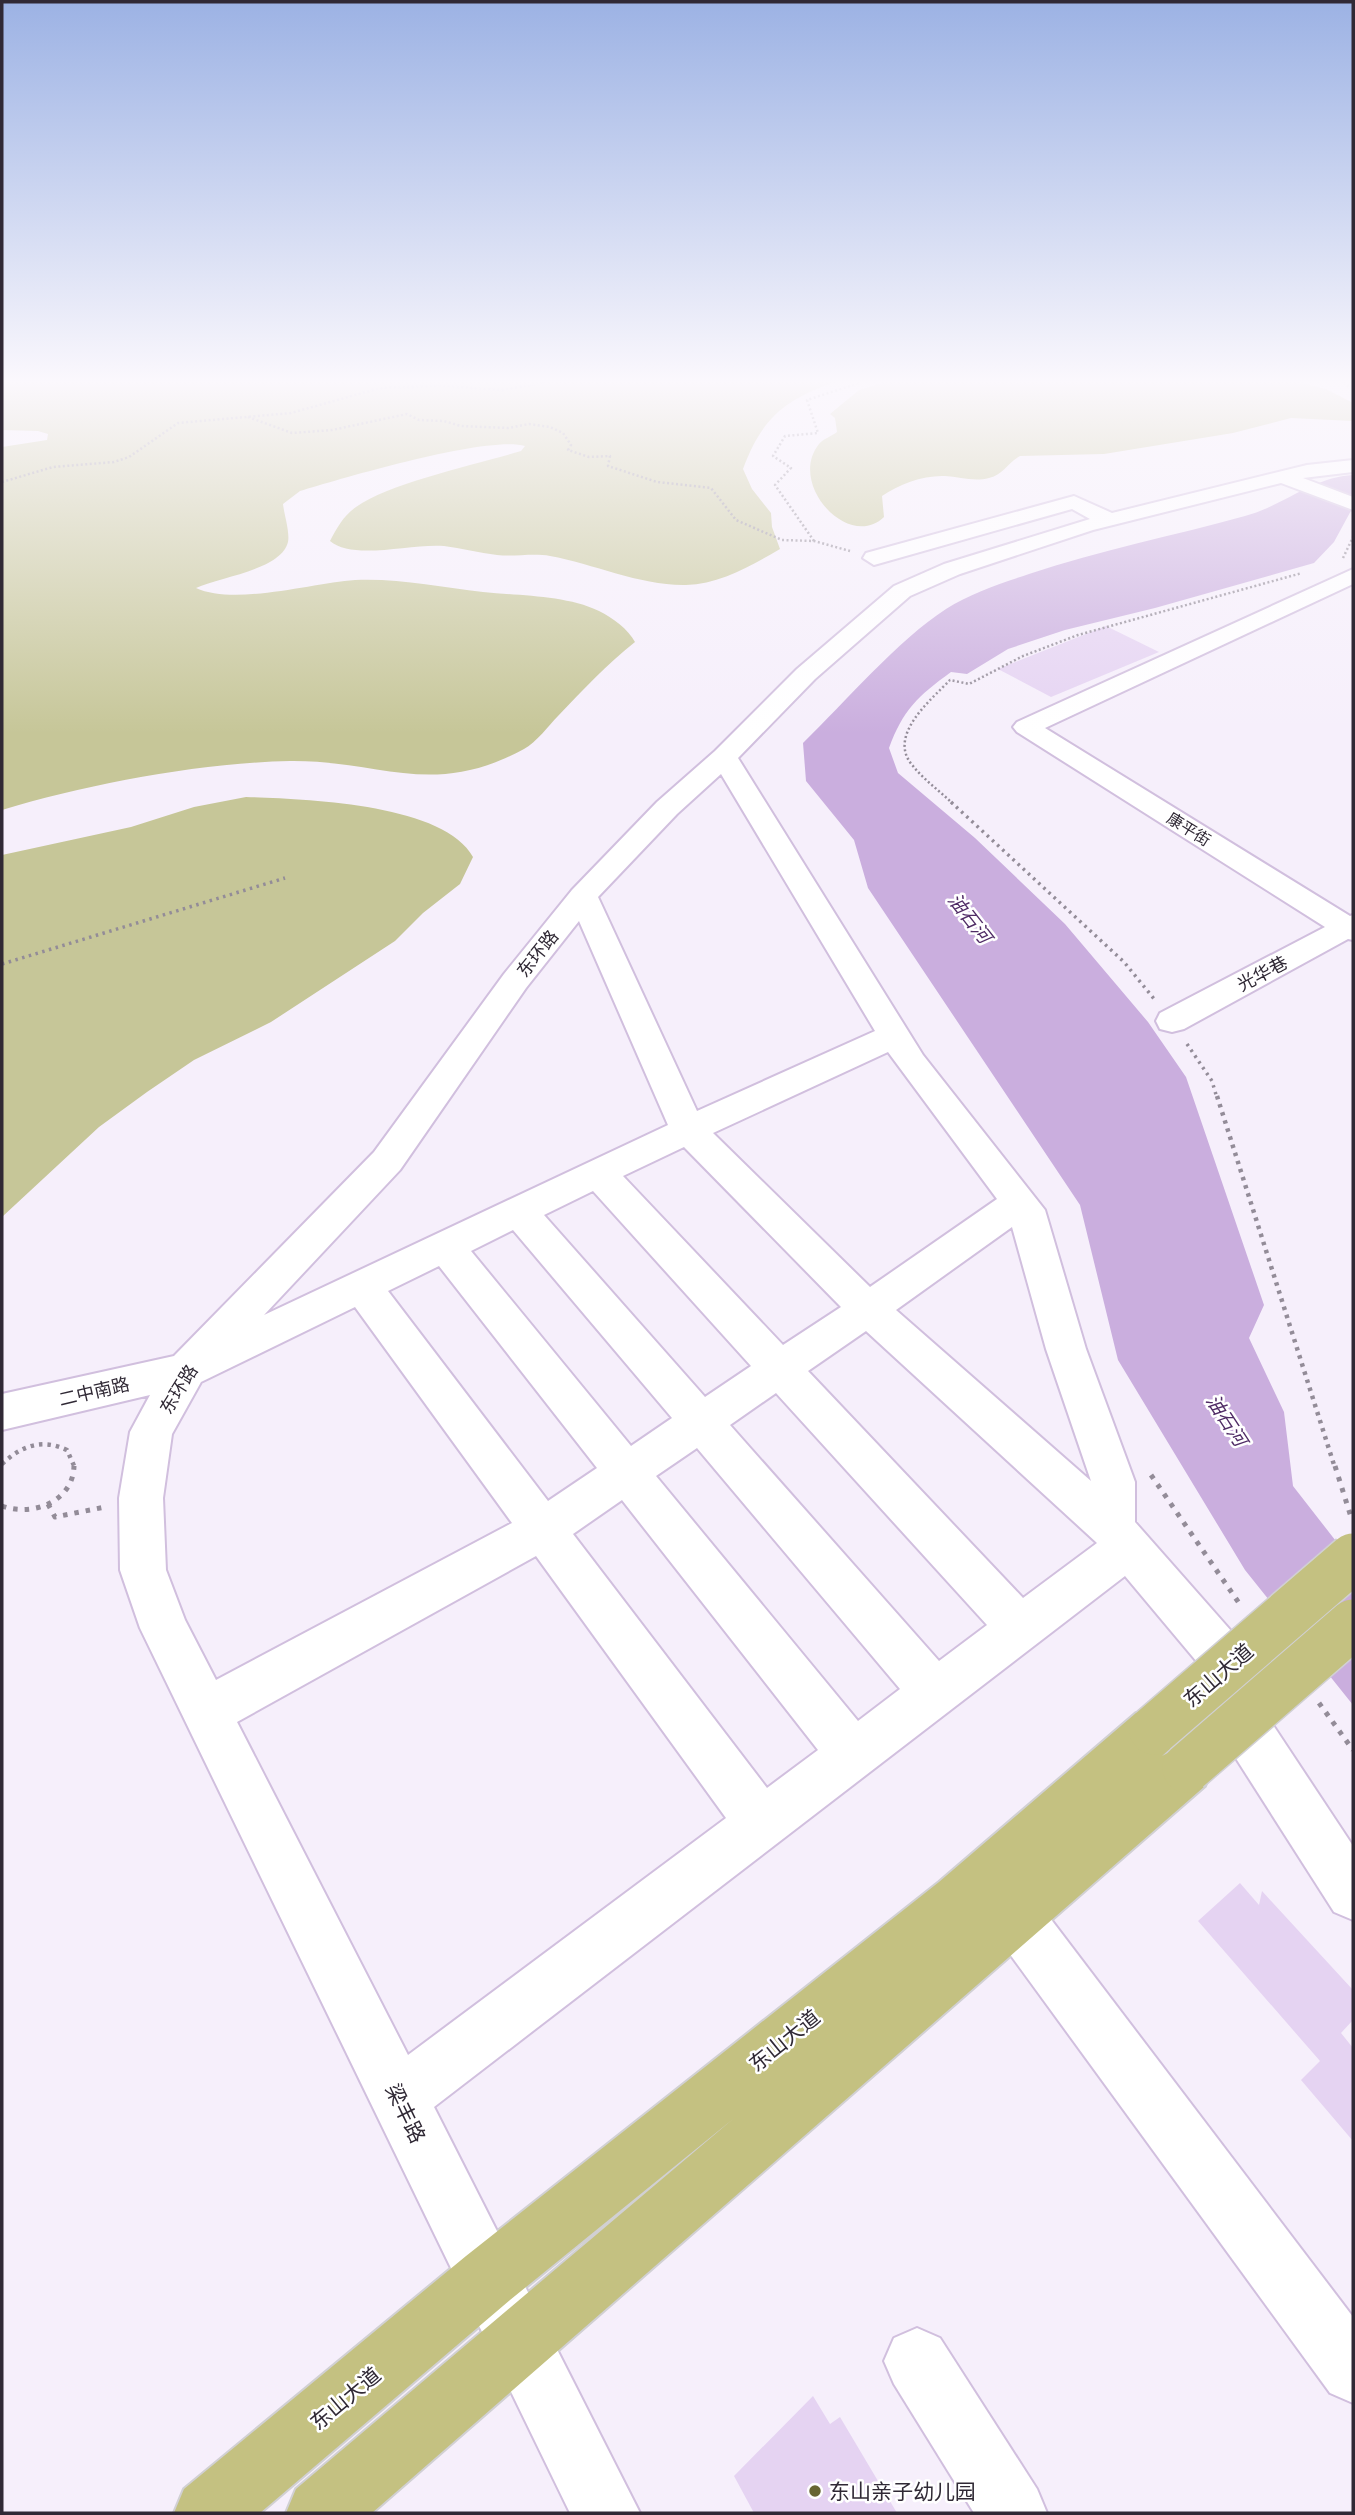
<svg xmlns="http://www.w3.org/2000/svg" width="1355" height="2515" font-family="'Open Sans','Noto Sans SC',sans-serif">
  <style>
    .green { fill: #c6c698 }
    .water { fill: #caaede }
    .building { fill: #e5d3f2 }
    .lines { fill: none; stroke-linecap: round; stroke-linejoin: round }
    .minor-casing { stroke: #d1bfde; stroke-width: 4 }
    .major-casing { stroke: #d1d0d3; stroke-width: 4 }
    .path-far3 { stroke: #938c98; stroke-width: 2.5; stroke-dasharray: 2 2.5; stroke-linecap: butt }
    .path-far2 { stroke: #938c98; stroke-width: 3.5; stroke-dasharray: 2.5 4.5; stroke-linecap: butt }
    .path-far1 { stroke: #938c98; stroke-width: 4.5; stroke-dasharray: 3.5 5; stroke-linecap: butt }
    .path { stroke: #938c98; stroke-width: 5; stroke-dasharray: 4.5 7; stroke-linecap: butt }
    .minor { fill: #fff; fill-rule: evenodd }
    .major { fill: #c4c181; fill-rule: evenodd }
    .major-bridge-casing { stroke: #d1d0d3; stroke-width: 52; stroke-linecap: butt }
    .major-bridge { stroke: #c4c181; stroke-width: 49 }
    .poi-dot { fill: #676532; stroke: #fff; stroke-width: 2.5 }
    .labels { text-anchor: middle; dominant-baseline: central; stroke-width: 5; stroke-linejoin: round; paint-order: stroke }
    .far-street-label { font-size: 16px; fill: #302935; stroke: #fff }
    .street-label { font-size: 18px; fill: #302935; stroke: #fff }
    .water-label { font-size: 19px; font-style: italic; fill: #502c66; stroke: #fff }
    .near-street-label { font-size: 21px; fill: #302935; stroke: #fff }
    .near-poi-label { font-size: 21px; fill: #302935; stroke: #fff; text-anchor: start }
  </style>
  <rect width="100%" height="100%" fill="#f6effb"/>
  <g class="green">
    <path d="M2 382H835C784 400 762 418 743 469L752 489 771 513 772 527 780 549C751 566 720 584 686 585 641 586 594 564 550 556 533 553 514 557 497 555 479 553 461 548 444 546 412 543 353 561 330 541 337 528 343 516 356 507 389 483 478 464 521 451L525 446C488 435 343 478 300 491L283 504C284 514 290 532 288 542 281 570 220 577 196 588 235 606 312 583 355 580 397 578 441 587 483 592 520 596 565 595 599 611 613 618 628 629 635 642 607 664 583 690 558 716 548 726 537 742 524 749 432 799 381 760 290 761 199 763 88 784 2 810V447L47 440 48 434 38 431 2 430Z"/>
    <path d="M886 382H1298L1326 389 1353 403V421L1291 418 1233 433 1104 454 1020 456C1007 463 1004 474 989 478 974 482 960 477 945 476 924 475 899 484 882 496L884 517C849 551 787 484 819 444 823 439 832 436 837 432L835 418 830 414 859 390Z"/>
    <path d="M246 797C302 799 444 803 473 857L460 884 423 913 395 941 271 1022 194 1060 147 1092 99 1127 2 1217V855L131 827 194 807Z"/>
  </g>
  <path class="water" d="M1353 475V507L1334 542 1314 563 1155 608 1065 630 1008 649 967 674 951 672C918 696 903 710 889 748L898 773 975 838 1065 924 1148 1022 1186 1077 1264 1305 1249 1338 1284 1412 1293 1486 1353 1563V1705L1245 1570 1118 1360 1080 1205 868 888 854 840 806 781 803 743C845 702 898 640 946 609 971 593 1002 583 1029 574 1100 550 1173 536 1245 516 1283 506 1313 477 1353 475Z"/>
  <g class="building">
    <path d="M1106 626 1159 652 1051 697 998 669Z"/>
    <path d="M1240 1883 1259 1905 1262 1891 1353 1990V2020L1341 2033 1353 2048V2141L1301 2080 1320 2061 1198 1921Z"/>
    <path d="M813 2396 830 2424 840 2417 897 2513H754L734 2476Z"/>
  </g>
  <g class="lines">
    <g class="minor-casing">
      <g id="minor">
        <path d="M1353 460V472L1303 478 1353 497V510L1281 483 1093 530 960 574 910 596 815 679 738 758 923 1055 1045 1210 1086 1349 1135 1482V1522L1247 1649 1254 1665 1247 1681 1230 1688 1213 1681 1125 1576 434 2107 640 2513H570L140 1628 120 1570 119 1498 130 1432 150 1395 2 1430V1394L174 1356 374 1152 504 974 572 890 657 802 715 751 797 669 894 586 944 564 1090 519 1072 509 874 565 863 558 866 553 1074 496 1112 513 1307 465ZM721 774 875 1031 697 1111 598 897 677 814ZM579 921 668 1125 264 1315 400 1170 526 988ZM888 1052 997 1199 870 1287 713 1133ZM684 1147 841 1307 783 1345 623 1176ZM593 1191 751 1366 705 1397 544 1215ZM1012 1227 1046 1349 1091 1481 896 1310ZM513 1230 672 1418 631 1446 471 1251ZM439 1266 597 1468 548 1501 388 1291ZM355 1307 512 1523 216 1680 185 1620 166 1570 163 1498 172 1434 201 1382ZM866 1331 1097 1543 1023 1598 808 1371ZM776 1393 987 1625 939 1661 730 1425ZM697 1448 900 1689 858 1721 656 1476ZM622 1500 818 1750 767 1788 573 1534ZM536 1556 726 1818 408 2055 237 1722Z"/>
        <path d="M1353 569V584L1045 728 1350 916 1353 915V940L1348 939 1184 1029 1172 1032 1160 1029 1156 1021 1160 1013 1325 927 1017 732 1013 727 1017 722Z"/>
        <path d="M1241 1696 1259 1704 1353 1846V1920L1334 1912 1223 1738 1216 1721 1223 1704Z"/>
        <path d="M1015 1889 1034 1897 1353 2317V2403L1330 2393 996 1935 988 1916 996 1897Z"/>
        <path d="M917 2328 940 2338 1037 2489 1047 2513H974L894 2384 884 2361 894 2338Z"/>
      </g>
    </g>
    <g class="major-casing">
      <path id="major" d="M1154 1705 1172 1713 1179 1730 1172 1747 1162 1756 1187 1743 1205 1750 1212 1768 1205 1786 372 2513H286L296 2489 733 2119 510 2300 260 2513H174L184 2489 466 2256 939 1882 1136 1713Z"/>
    </g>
    <g class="path-far3">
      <path d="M1344 382 1349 387"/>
      <path d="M248 417 292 433 332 430 407 414 419 420 444 421 461 426 508 428 529 424 550 427 563 433 571 445 568 450 589 457 610 456 608 466 657 482 711 488 736 520 782 540 814 541 850 551"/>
      <path d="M2 482 53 467 114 462 129 457 178 423 291 413 380 388 440 386 502 390 550 382"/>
      <path d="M814 541 775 485 791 468 773 456 785 436 818 433 807 400 862 382"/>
      <path d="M1343 558 1353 537"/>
      <path d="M953 804C940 791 924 780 913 766 886 736 931 700 950 680L969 684 1023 656 1078 635 1302 573"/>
    </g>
    <g class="path-far2">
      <path d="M951 802 1124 962 1155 1000"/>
      <path d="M2 964 285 878"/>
      <path d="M1187 1044 1212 1081 1217 1098"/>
    </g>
    <g class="path-far1">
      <path d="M1217 1096 1335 1468"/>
      <path d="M2 1464C21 1446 42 1438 67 1450L75 1468"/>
    </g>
    <g class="path">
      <path d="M1335 1466 1352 1520"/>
      <path d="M1151 1475 1241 1606"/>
      <path d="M48 1504 55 1517 105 1507"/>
      <path d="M2 1506C32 1517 73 1502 74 1466"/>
      <path d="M1319 1703 1353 1750"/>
    </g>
    <use href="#minor" class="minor"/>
    <use href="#major" class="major"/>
    <g class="major-bridge-casing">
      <g id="major-bridge">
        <path d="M1154 1730 1353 1558"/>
        <path d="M1187 1768 1353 1624"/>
      </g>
    </g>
    <use href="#major-bridge" class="major-bridge"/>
  </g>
  <linearGradient id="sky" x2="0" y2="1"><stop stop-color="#9cb2e4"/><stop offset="0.52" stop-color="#fbf8fd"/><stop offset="1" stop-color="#fbf8fd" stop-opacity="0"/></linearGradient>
  <rect width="1355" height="734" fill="url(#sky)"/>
  <circle class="poi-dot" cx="815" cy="2491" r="7"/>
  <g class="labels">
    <g class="far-street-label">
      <text transform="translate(1189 829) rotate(32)">康平街</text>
    </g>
    <g class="street-label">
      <text transform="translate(537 953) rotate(-51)">东环路</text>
      <text transform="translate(1262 973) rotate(-28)">光华巷</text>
      <text transform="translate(178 1389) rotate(-58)">东环路</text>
      <text transform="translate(94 1391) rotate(-13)">二中南路</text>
    </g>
    <g class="water-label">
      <text transform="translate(970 918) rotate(52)">油石河</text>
      <text transform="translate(1227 1420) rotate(57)">油石河</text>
    </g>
    <g class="near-street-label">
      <text transform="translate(1218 1675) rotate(-41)">东山大道</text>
      <text transform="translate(784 2040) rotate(-39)">东山大道</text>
      <text transform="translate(406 2113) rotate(64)">梁丰路</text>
      <text transform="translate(345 2398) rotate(-40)">东山大道</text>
    </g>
    <g class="near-poi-label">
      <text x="829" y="2491">东山亲子幼儿园</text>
    </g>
  </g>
  <rect width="1355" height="2515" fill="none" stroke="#302935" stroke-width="7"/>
</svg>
